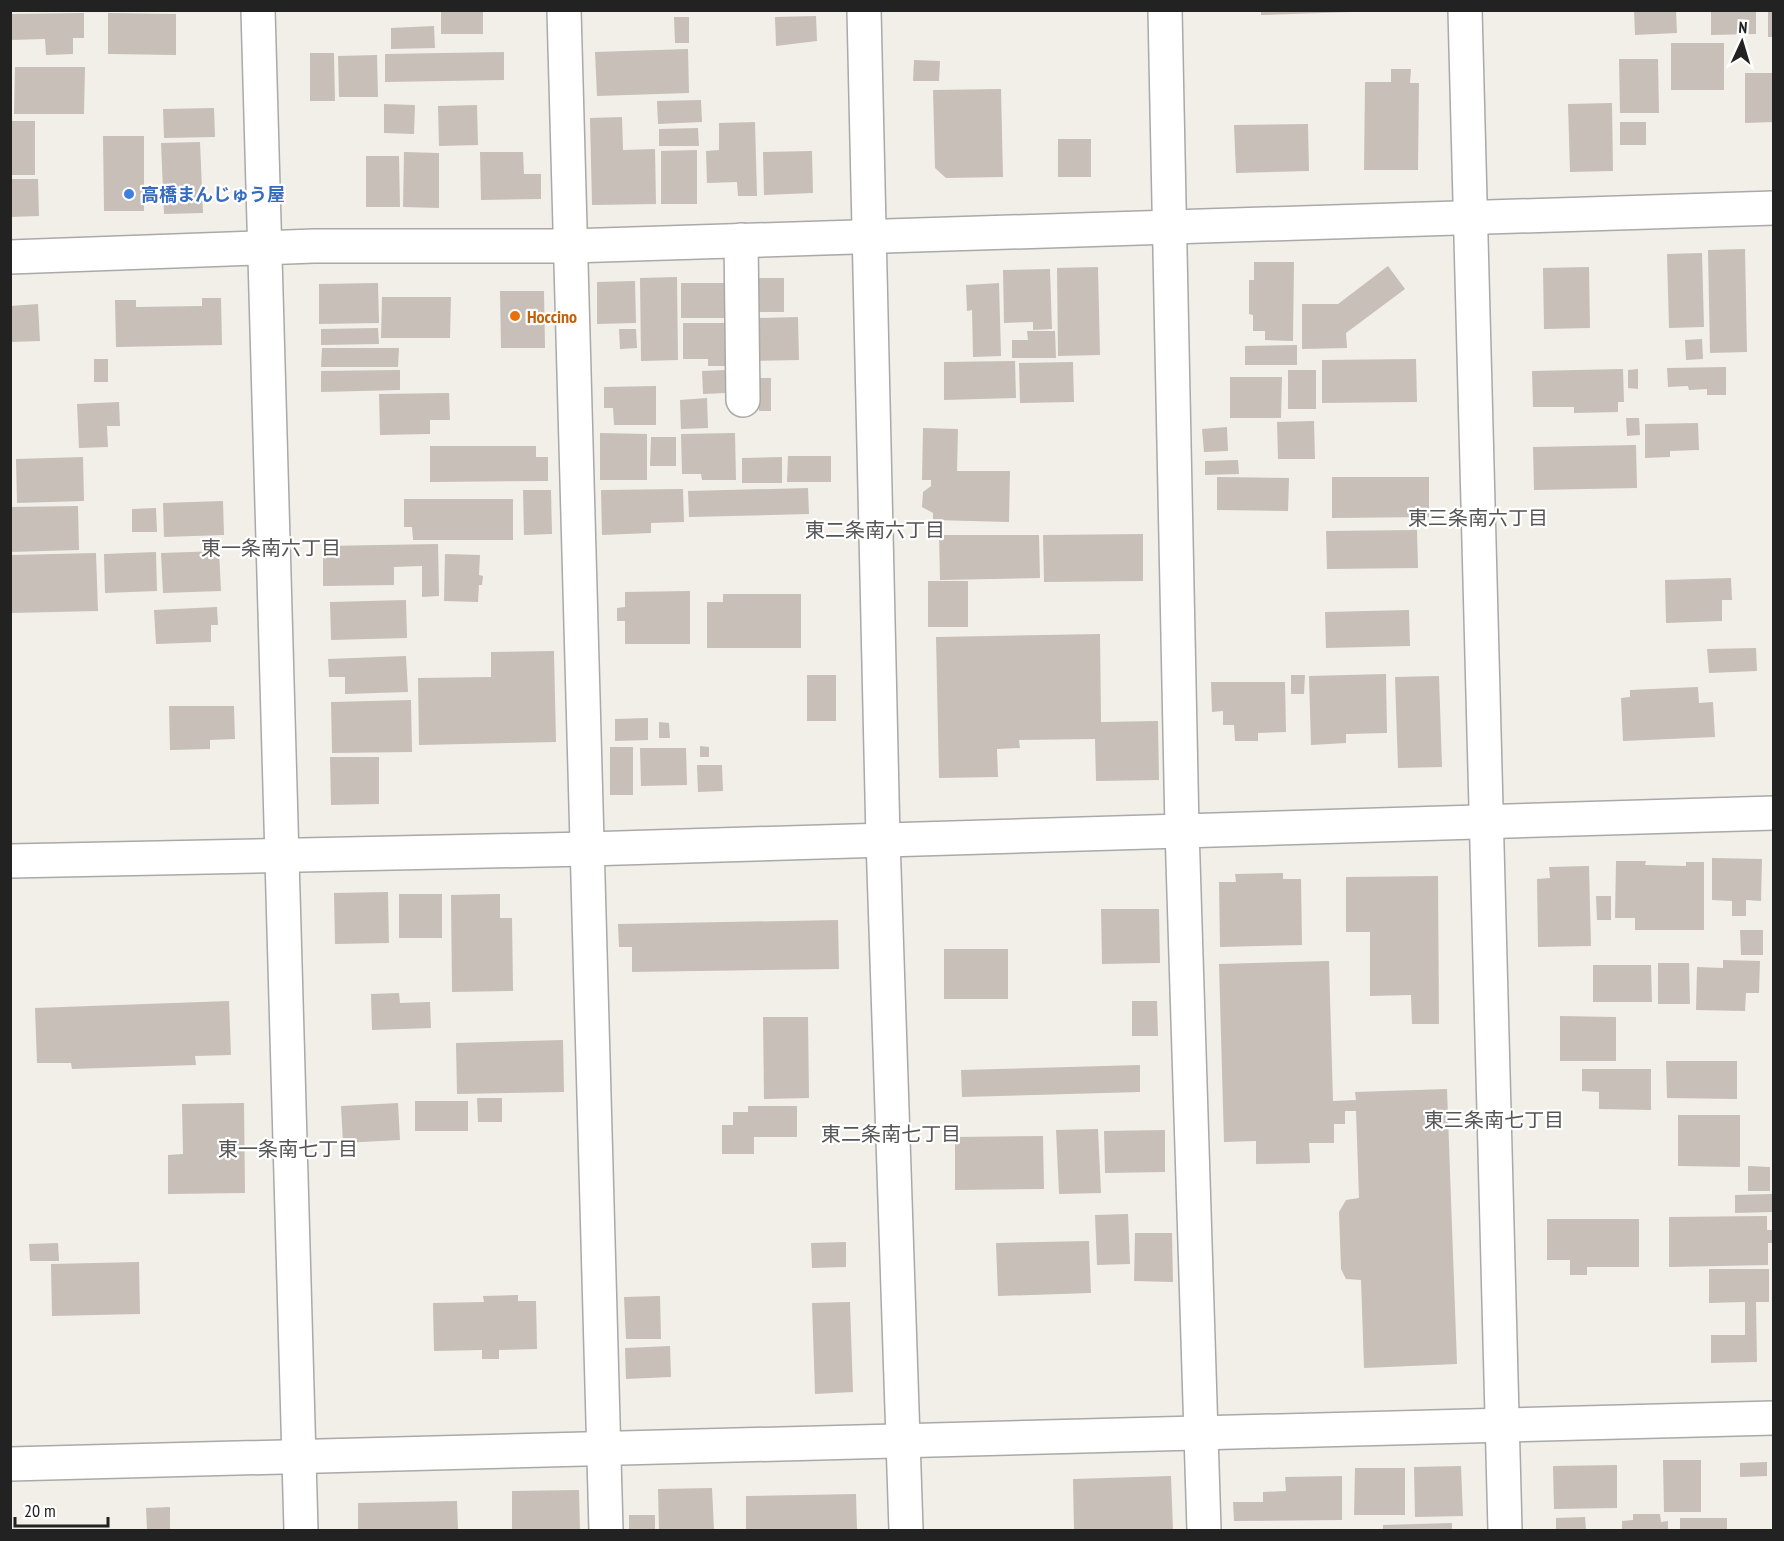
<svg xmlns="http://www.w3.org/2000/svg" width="1784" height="1541" font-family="'PT Sans Narrow','Noto Sans JP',sans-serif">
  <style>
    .building { fill: #c7bfb8 }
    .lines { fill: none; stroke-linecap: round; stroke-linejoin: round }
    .minor-casing { stroke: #a9a9a9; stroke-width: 36 }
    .minor { stroke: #fff; stroke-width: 33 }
    .shop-dot { fill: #3f7fe0; stroke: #fff; stroke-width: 2 }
    .food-dot { fill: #e8710a; stroke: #fff; stroke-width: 2 }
    .labels { text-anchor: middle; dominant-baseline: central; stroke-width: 4.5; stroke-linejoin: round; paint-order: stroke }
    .shop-label { font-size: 18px; font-weight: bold; fill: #366cbe; stroke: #fff; text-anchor: start }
    .food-label { font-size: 18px; font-weight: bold; fill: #c56008; stroke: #fff; text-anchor: start }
    .neighbourhood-label { font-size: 20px; fill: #555; stroke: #fff }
  </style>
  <rect width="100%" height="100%" fill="#f2efe9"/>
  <g class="building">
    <rect x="441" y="10" width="42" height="24"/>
    <path d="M1261 10H1351L1352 12 1261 15Z"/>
    <path d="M1634 10H1676L1677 33 1635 35Z"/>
    <path d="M1711 10H1756V34L1711 35Z"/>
    <rect x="1768" y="10" width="6" height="27"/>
    <path d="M84 13V38H73V54L46 55 45 39 10 40V14Z"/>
    <path d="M108 13 176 14V55L108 54Z"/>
    <path d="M816 16 817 41 776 46 775 17Z"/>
    <path d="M674 17H689V43H675Z"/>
    <path d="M434 26 435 48 391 49V28Z"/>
    <rect x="1671" y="43" width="53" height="47"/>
    <path d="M688 49 689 93 597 96 595 52Z"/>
    <path d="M504 52V80L385 82V54Z"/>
    <path d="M310 53H334L335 101H310Z"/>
    <path d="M377 55 378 97H339L338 56Z"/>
    <path d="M1619 59H1658L1659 113H1620Z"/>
    <path d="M914 60 940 61 939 81H913Z"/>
    <path d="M15 67H85L84 114H14Z"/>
    <path d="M1391 69H1411L1410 83H1419L1418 170H1364L1365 82H1391Z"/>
    <path d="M1745 73H1774V122L1745 123Z"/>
    <path d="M1001 89 1003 177 946 178 935 168 933 90Z"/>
    <path d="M701 100 702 122 658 124 657 101Z"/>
    <path d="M1612 103 1613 171 1570 172 1568 104Z"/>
    <path d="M384 104 415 105 414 134 384 133Z"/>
    <path d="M477 105 478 145 439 146 438 106Z"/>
    <path d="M214 108 215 137 164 138 163 109Z"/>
    <path d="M622 117 623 150 655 149 656 204 592 205 590 118Z"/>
    <rect x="10" y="121" width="25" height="54"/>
    <path d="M755 122 757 196H738L737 182 707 183 706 151 719 150V123Z"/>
    <rect x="1620" y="122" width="26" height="23"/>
    <path d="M1308 124 1309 171 1236 173 1234 125Z"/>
    <path d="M698 128 699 146H659V129Z"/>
    <path d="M103 136H144V211H104Z"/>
    <rect x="1058" y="139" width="33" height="38"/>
    <path d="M200 142 203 213 164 214 161 143Z"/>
    <path d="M697 150V204H661V151Z"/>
    <path d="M812 151 813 193 764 195 763 152Z"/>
    <path d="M404 152 439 153V208L403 207Z"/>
    <path d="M480 152H523L524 174H541V199L481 200Z"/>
    <path d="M366 156H399L400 207H366Z"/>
    <path d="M10 179H38L39 216 10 217Z"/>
    <path d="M1745 249 1747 352 1710 353 1708 250Z"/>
    <path d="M1702 253 1704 327 1669 328 1667 254Z"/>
    <path d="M1254 262H1294L1293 341 1265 340V331H1253V315L1249 314V280H1254Z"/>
    <path d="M1388 266 1405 289 1346 333 1347 348 1302 349V304H1338Z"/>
    <path d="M1098 267 1100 355 1058 356 1057 268Z"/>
    <path d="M1589 267 1590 328 1544 329 1543 268Z"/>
    <path d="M1050 269 1052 329 1033 330V322L1004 323 1003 270Z"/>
    <path d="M677 277 678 360 641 361 640 278Z"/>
    <rect x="751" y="278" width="33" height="34"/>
    <path d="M635 281 636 323 597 324V282Z"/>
    <path d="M378 283 379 323 319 324V284Z"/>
    <path d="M681 283H731L732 318H681Z"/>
    <path d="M999 283 1001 356 973 357 972 310 967 311 966 285Z"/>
    <path d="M500 291H544L545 348H501Z"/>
    <path d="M382 297H451L450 338H381Z"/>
    <path d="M202 298H221L222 345 116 347 115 300H136V307L202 306Z"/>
    <path d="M38 304 40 341 10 342V306Z"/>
    <path d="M798 317 799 360 751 361 757 318Z"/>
    <path d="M683 323H728L734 366H708V359H683Z"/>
    <path d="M378 328 379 344 321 345V329Z"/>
    <path d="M619 329H636L637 348 620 349Z"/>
    <path d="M1027 331H1055L1056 358H1012V340H1028Z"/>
    <path d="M1702 339 1703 359 1686 360 1685 340Z"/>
    <path d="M1297 345V365H1245V346Z"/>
    <path d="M322 348H399L398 367H321Z"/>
    <rect x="94" y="359" width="14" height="23"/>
    <path d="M1416 359 1417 402 1322 403V360Z"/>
    <path d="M1015 361 1016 398 944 400V362Z"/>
    <path d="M1073 362 1074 402 1020 403 1019 363Z"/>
    <path d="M1726 367V395H1707V389L1689 390 1688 386 1668 387 1667 368Z"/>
    <path d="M1623 369 1624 402H1618V412L1574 413V407H1533L1532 371Z"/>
    <path d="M1638 369V389L1628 388V370Z"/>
    <path d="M400 370V390L321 392V371Z"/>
    <path d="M726 370 727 393 703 394 702 371Z"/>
    <rect x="1288" y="370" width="28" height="39"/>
    <path d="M1230 377H1282L1281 418H1230Z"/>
    <path d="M758 378H771V411H759Z"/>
    <path d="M656 386V425H614L613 408H604V387Z"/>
    <path d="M449 393 450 420H430V434L380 435 379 394Z"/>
    <path d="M707 398 708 428 681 429 680 400Z"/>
    <path d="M119 402 120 426H107L108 447 79 448 77 404Z"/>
    <path d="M1626 418H1639L1640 435 1627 436Z"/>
    <path d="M1314 421 1315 459H1278L1277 422Z"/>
    <path d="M1698 423 1699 450 1670 451V457L1645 458V424Z"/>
    <path d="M1227 427 1228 451 1204 452 1202 429Z"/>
    <path d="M923 428 958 429 957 471H1010L1009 522 933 520V513L922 507 923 492 931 486V480H922Z"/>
    <path d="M600 433 647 434V480H600Z"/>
    <path d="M735 433 736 480H702L701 474H682L681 434Z"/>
    <path d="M651 437H676V466H650Z"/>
    <path d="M1636 445 1637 488 1534 490 1533 447Z"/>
    <path d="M430 446H536V457H548V481L430 482Z"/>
    <path d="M788 456H831V482H787Z"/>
    <path d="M83 457 84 501 17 503 16 459Z"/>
    <path d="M782 457V483H742V458Z"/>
    <path d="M1238 460 1239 474 1205 475V461Z"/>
    <path d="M1217 477 1289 478 1288 511 1217 510Z"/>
    <path d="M1332 477H1429V517L1332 518Z"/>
    <path d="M808 488 809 514 689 517 688 491Z"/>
    <path d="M683 489 684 522 651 523V533L602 535 601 490Z"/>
    <path d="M523 490H551L552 534 524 535Z"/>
    <path d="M404 499H513V540H413L412 527H404Z"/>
    <path d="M223 501 224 535 164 537 163 503Z"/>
    <path d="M78 506 79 550 10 552V507Z"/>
    <path d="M156 508 157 532H132V509Z"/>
    <path d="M1417 530 1418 568 1327 569 1326 531Z"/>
    <path d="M1143 534V581L1044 582 1043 535Z"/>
    <path d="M939 535H1039L1040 578 940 580Z"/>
    <path d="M438 544 439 596 422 597V566L394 567V585L323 586V546Z"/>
    <path d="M219 551 221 591 163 593 161 553Z"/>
    <path d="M156 552 157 591 105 593 104 554Z"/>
    <path d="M96 553 98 611 10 613V555Z"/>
    <path d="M445 554 480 555 479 575 483 576 482 585H479L478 602 444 601Z"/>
    <path d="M1731 578 1732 600H1722V621L1666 623 1665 580Z"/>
    <rect x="928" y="581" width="40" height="46"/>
    <path d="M690 591V644H625V621H617V608L625 607V592Z"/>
    <path d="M723 594H801V648H707V602H723Z"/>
    <path d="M406 600 407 638 331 640 330 602Z"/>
    <path d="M217 607 218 625H211V642L156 644 154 610Z"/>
    <path d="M1409 610 1410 646 1326 648 1325 612Z"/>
    <path d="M1100 634 1101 722 1158 721 1159 780 1096 781 1095 739 1019 740 1020 748 997 749 998 777 939 778 936 637Z"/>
    <path d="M1756 648 1757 671 1709 673 1707 649Z"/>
    <path d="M554 651 556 742 419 745 418 678 491 677V652Z"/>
    <path d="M406 656 408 692 345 694V677H329L328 659Z"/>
    <path d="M1386 674 1387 733 1346 734V743L1311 745 1309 676Z"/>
    <rect x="807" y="675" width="29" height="46"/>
    <path d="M1291 675H1305L1304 694H1291Z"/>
    <path d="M1439 676 1442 767 1398 768 1395 677Z"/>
    <path d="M1211 682H1285L1286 732 1258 733V741H1235L1234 725H1223V711L1212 712Z"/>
    <path d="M1698 687 1699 703 1713 702 1715 737 1623 741 1621 698 1630 697V690Z"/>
    <path d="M411 700 412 752 332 753 331 702Z"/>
    <path d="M169 706H234L235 739 210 740V749L170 750Z"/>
    <path d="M648 718V740L615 741V719Z"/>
    <path d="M659 722 669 723 670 738H659Z"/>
    <path d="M700 746 709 747V757H700Z"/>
    <rect x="610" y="747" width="23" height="48"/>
    <path d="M640 748H686L687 785 641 786Z"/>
    <path d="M330 757H379V804L331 805Z"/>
    <path d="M697 765H722L723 791 698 792Z"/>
    <path d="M1712 858 1762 859 1761 901 1746 900V916H1732V901L1712 900Z"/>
    <path d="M1616 861H1646L1645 865 1686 866V862H1704V930H1635V918H1615Z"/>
    <path d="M1589 866 1591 946 1538 947 1537 879 1550 878 1549 867Z"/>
    <path d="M1283 873V879H1301L1302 945 1220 947 1219 882H1236L1235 874Z"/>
    <path d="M1438 876 1439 1024H1412L1411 995 1370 996V932H1346V877Z"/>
    <path d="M388 892 389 943 335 944 334 893Z"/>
    <rect x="399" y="894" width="43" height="44"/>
    <path d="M500 894V918H512L513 991 452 992 451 895Z"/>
    <path d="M1596 896H1611V920H1597Z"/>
    <path d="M1101 909H1159L1160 963 1102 964Z"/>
    <path d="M838 920 839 969 632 972V947H619L618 924Z"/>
    <path d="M1740 930H1763V955H1741Z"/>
    <rect x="944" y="949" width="64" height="50"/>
    <path d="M1723 960 1760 961 1759 993H1746L1745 1011 1696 1010 1697 967 1723 968Z"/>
    <path d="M1329 961 1333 1101 1356 1100 1355 1092 1447 1089 1457 1364 1364 1368 1361 1280 1346 1279 1341 1269 1339 1212 1346 1200 1359 1198 1356 1111H1345V1124H1334V1143H1309L1310 1163 1256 1164V1141L1224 1142 1219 964Z"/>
    <path d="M1658 963H1689L1690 1004H1658Z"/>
    <path d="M1593 965H1651L1652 1002H1593Z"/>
    <path d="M399 993 400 1003 430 1002 431 1028 372 1030 371 994Z"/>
    <path d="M229 1001 231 1055 195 1056 196 1065 72 1069 71 1063H37L35 1008Z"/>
    <path d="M1132 1001H1157L1158 1036H1132Z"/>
    <path d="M1560 1016 1616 1017V1061H1560Z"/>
    <path d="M763 1017H808L809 1098 764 1099Z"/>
    <path d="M563 1040 564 1092 457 1094 456 1043Z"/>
    <path d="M1666 1061H1737V1099L1667 1098Z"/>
    <path d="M1140 1065V1092L962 1097 961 1070Z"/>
    <path d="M1582 1069H1651V1110L1599 1109V1092L1582 1091Z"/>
    <path d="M477 1098H502V1122H478Z"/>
    <rect x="415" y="1101" width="53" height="30"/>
    <path d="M244 1103 245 1193 168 1194V1155L183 1154 182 1104Z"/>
    <path d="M398 1103 400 1140 343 1143 341 1106Z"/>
    <path d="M748 1106H797V1137H754V1154H722V1125H733V1112H748Z"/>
    <path d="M1678 1115H1740V1167L1678 1166Z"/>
    <path d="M1098 1129 1101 1193 1059 1194 1056 1130Z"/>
    <path d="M1165 1130V1172L1105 1173 1104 1131Z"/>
    <path d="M1043 1136 1044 1189 955 1190V1137Z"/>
    <path d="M1748 1166 1770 1167V1191H1748Z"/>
    <path d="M1772 1194 1773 1212 1735 1213V1195Z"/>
    <path d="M1128 1214 1130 1264 1097 1265 1095 1215Z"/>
    <path d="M1767 1216V1230H1774V1243H1768V1265L1669 1267V1217Z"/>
    <path d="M1547 1219H1639V1267H1587V1275H1570V1260H1547Z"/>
    <path d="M1135 1233H1172L1173 1282 1134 1281Z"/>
    <path d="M1089 1241 1091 1293 998 1296 996 1243Z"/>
    <path d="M846 1242V1267L812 1268 811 1243Z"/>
    <path d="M58 1243 59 1261H30L29 1244Z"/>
    <path d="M139 1262 140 1314 52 1316 51 1264Z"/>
    <path d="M1709 1269H1769V1302H1756L1757 1362 1711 1363V1335H1745V1302L1709 1303Z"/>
    <path d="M518 1295V1301H536L537 1349 499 1350V1359H482V1350L434 1351 433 1303 484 1302 483 1296Z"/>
    <path d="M660 1296 661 1339H626L624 1297Z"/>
    <path d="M850 1302 853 1392 815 1394 812 1303Z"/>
    <path d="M670 1346 671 1377 626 1379 625 1348Z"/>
    <path d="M1663 1460H1701V1512H1664Z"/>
    <path d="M1767 1462V1476L1740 1477V1463Z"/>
    <path d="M1617 1465V1508L1554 1509 1553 1466Z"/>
    <path d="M1461 1466 1463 1516 1415 1517 1414 1467Z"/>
    <path d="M1355 1468H1405V1515H1354Z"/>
    <path d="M1171 1476 1173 1530H1074L1073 1479Z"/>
    <path d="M1342 1476V1520L1234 1521 1233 1502H1263V1492L1286 1491 1285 1477Z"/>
    <path d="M712 1488 714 1530H659L658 1489Z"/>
    <path d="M579 1490 580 1530H512V1491Z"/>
    <path d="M856 1494 857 1530H746V1496Z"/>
    <path d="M457 1501 458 1530H358V1503Z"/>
    <path d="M170 1507V1530H147L146 1508Z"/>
    <path d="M1633 1514H1660L1661 1522 1668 1521V1530H1622V1521L1633 1520Z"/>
    <rect x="629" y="1515" width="26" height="15"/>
    <path d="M1585 1517 1586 1530H1556V1518Z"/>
    <rect x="1680" y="1518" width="47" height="12"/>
    <path d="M1452 1523V1530H1383V1525Z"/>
  </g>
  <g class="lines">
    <g class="minor-casing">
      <g id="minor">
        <path d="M258 10 301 1530"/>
        <path d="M564 10 606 1530"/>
        <path d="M864 10 883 839 906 1530"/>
        <path d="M1165 10 1182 829 1204 1530"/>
        <path d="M1465 10 1505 1530"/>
        <path d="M741 240 743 400"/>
        <path d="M10 257 314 246H570L1774 208"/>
        <path d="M10 861 587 849 1774 813"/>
        <path d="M10 1464 1774 1418"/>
      </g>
    </g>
    <use href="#minor" class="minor"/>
  </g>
  <circle class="shop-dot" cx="129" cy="194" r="6"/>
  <circle class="food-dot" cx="515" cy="316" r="6"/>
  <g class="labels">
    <g class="shop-label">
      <text x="141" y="194">高橋まんじゅう屋</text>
    </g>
    <g class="food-label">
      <text x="527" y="316">Hoccino</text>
    </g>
    <g class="neighbourhood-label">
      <text x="1478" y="518">東三条南六丁目</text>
      <text x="875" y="530">東二条南六丁目</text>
      <text x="271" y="548">東一条南六丁目</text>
      <text x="1494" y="1120">東三条南七丁目</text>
      <text x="891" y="1134">東二条南七丁目</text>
      <text x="288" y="1149">東一条南七丁目</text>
    </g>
  </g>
  <rect width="1784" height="1541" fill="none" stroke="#222222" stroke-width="24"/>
  <g transform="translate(1742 42) rotate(4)" stroke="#ffffff" stroke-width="4.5" paint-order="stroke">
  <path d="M0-4.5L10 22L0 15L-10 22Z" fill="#222222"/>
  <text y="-9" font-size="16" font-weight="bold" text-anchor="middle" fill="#222222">N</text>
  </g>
  <path d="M15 1517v9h93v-9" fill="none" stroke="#222222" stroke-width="3"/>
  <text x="24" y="1517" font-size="18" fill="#222222" stroke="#ffffff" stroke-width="4.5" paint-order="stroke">20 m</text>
</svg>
